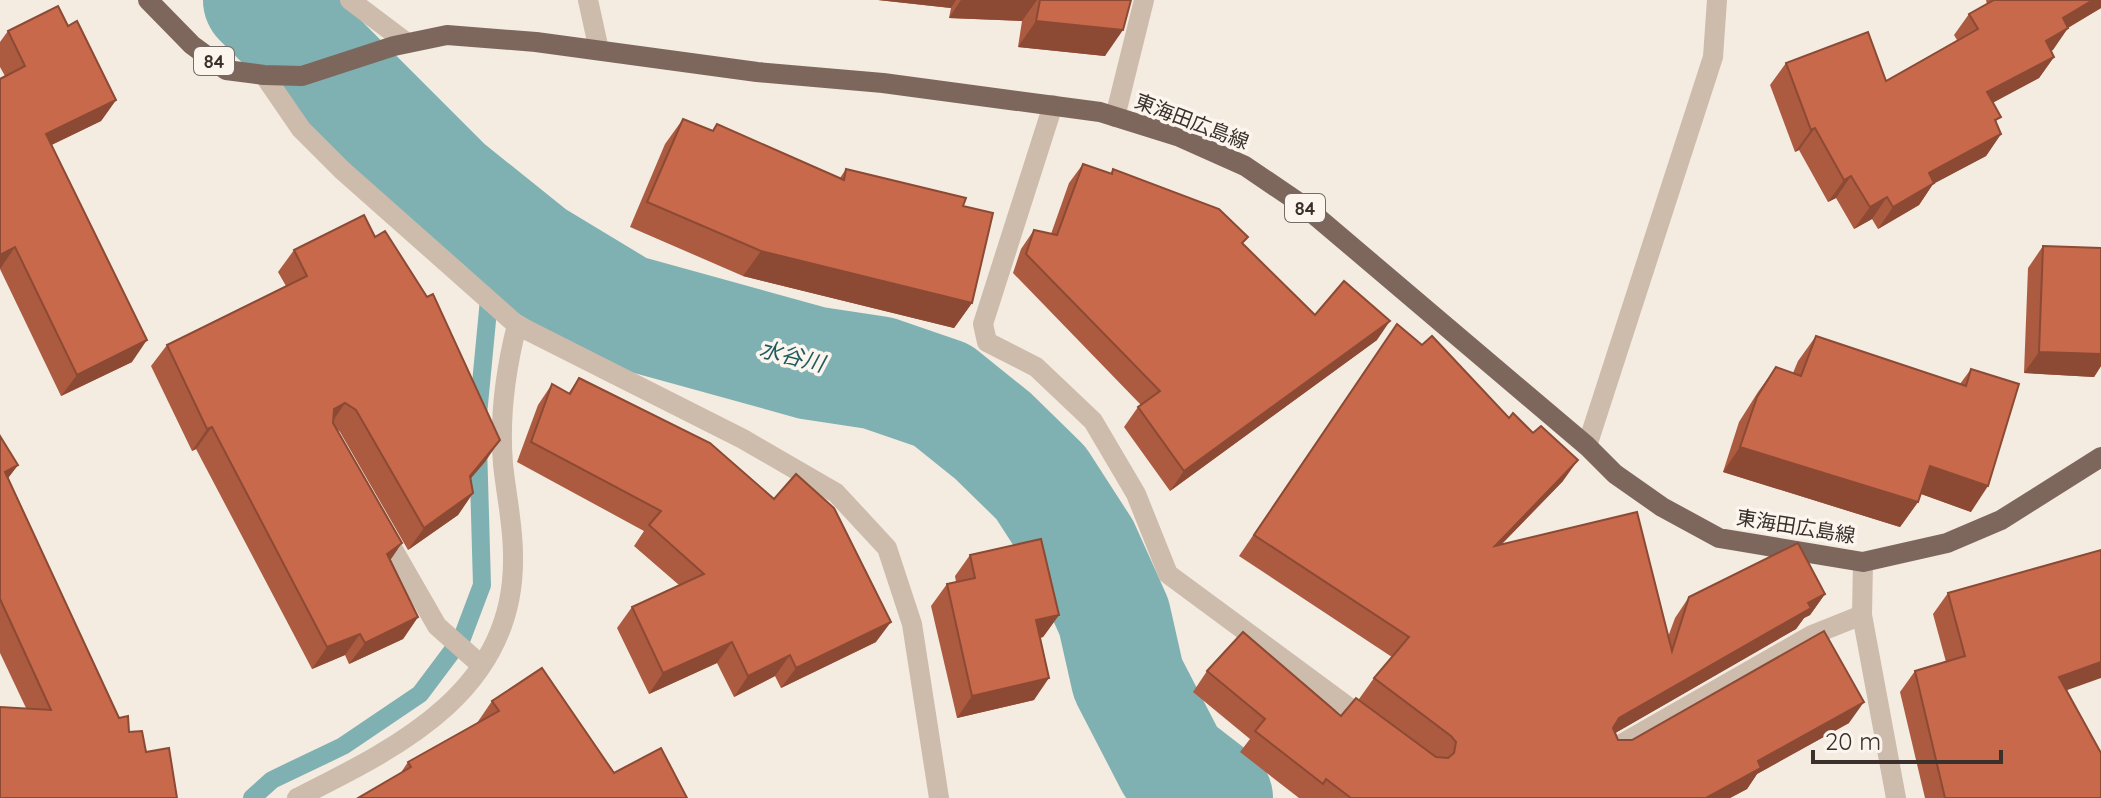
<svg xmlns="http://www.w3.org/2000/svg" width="2101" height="798" font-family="Quicksand,'Noto Sans JP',sans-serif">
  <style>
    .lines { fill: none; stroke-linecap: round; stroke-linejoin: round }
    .stream { stroke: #7fb0b2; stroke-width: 18 }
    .river { stroke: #7fb0b2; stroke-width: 114 }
    .service { stroke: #cdbbac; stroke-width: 20 }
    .minor { stroke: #cdbbac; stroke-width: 20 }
    .primary { stroke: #7d675c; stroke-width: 20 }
    .wall { fill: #ac5a40 }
    .shaded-wall { fill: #8c4a34 }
    .building { fill: #c8694b; stroke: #8c4a34; stroke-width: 2 }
    .labels { text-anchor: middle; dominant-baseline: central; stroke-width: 7; stroke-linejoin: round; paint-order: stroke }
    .shield { fill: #fbf5ee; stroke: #756b66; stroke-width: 2 }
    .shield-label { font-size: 18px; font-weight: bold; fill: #3b302b }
    .street-label { font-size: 20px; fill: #3b302b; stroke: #fbf5ee }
    .water-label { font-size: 22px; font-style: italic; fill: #1f5a5e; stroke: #fbf5ee }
  </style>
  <rect width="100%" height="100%" fill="#f4ebe1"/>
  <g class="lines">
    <g class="stream">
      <path d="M478 415 496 226"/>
      <path d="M252 798 272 780 343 746 420 694 462 638 482 585 478 445"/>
    </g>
    <path class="river" d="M260 0 447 187 533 256 624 311 812 363 878 373 942 395 993 436 1041 483 1083 548 1114 617 1128 679 1172 764 1216 798"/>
    <g class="service">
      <path d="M350 0 407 43"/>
      <path d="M588 0 599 50"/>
      <path d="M1053 105 983 324 987 342 1036 367 1093 421 1136 494 1168 574 1370 723"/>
      <path d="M1115 117 1144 0"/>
      <path d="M383 532 437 626 481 665"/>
      <path d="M1611 750 1812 635 1862 615"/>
    </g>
    <g class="minor">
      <path d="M264 75 301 129 342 170 517 325 743 439 836 493 887 548 912 624 939 798"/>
      <path d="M1587 446 1713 57 1717 0"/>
      <path d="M1863 562 1862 615 1896 798"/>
      <path d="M297 798C401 746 516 690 513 555 513 524 506 494 503 464 499 416 505 372 517 325"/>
    </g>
    <path class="primary" d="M148 0 192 45 226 70 264 75 302 76 394 46 447 35 536 42 757 72 883 83 1100 112 1180 137 1245 166 1304 206 1587 446 1615 474 1662 507 1719 538 1863 562 1947 543 2001 520 2101 457"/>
  </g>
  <g class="wall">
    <path d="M878 0H1131L1105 56 1018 47 1022 21 949 18 951 8Z"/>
    <path d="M1986 0H2101V8L2068 28 2051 51 2054 57 2039 78 1993 102 1997 124 2001 134 1986 156 1933 184 1919 205 1878 229 1872 219 1854 229 1836 198 1828 202 1799 150 1795 152 1770 85 1786 63 1886 81 1957 40 1954 35 1969 14 1987 4Z"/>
    <path d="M68 26 116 100 101 121 51 145 132 362 61 396 0 269 5 76 0 67V42L8 31Z"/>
    <path d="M683 119 712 131 717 124 840 178 846 169 963 206 972 303 954 328 743 276 630 227 665 144Z"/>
    <path d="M1083 164 1110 174 1113 169 1243 244 1315 315 1377 340 1170 491 1124 427 1138 407 1141 405 1013 273 1021 249 1034 230 1051 234 1069 183Z"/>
    <path d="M375 237 500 440 470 479 473 493 458 515 408 550 340 432 337 429 391 560 418 617 403 639 349 664 345 655 312 669 196 449 192 451 151 366 167 345 286 286 278 272 294 250Z"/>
    <path d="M2043 246 2101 248V366L2094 377 2024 373 2028 268Z"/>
    <path d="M1397 324 1563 481 1502 544 1668 637 1675 618 1689 597 1825 594 1810 615 1804 618 1796 629 1615 733 1618 740H1632L1849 723 1757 774 1747 789 1730 798H1299L1240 752 1250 739 1193 692 1207 671 1341 716 1359 699 1374 678 1392 657 1239 556Z"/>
    <path d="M1816 336 1960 384 1971 369V512L1921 494 1918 502 1900 527 1723 472 1739 422 1758 392 1776 367 1793 373 1798 361Z"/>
    <path d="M579 378 876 642 781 688 775 676 734 697 717 663 649 694 617 628 632 607 679 585 634 546 644 531 517 462 538 405 552 384 568 394Z"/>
    <path d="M0 436 18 465 8 478 119 718 146 752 177 798 26 708 0 653Z"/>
    <path d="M970 555 1059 615 1043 637 1040 638 1034 700 957 718 931 606 947 584 956 582 955 576Z"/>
    <path d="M1948 593 2067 690 2101 798H1925L1900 692 1915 671 1946 662 1933 614Z"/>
    <path d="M492 701 614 773 400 774 408 762 477 723Z"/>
  </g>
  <g class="shaded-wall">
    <path d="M878 0H956L951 8Z"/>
    <path d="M961 0H1037L1022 21 949 18Z"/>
    <path d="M2093 0H2101V8L2047 40 2063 18Z"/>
    <path d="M1036 21 1123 30 1105 56 1018 47Z"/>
    <path d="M2068 28 2053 50 2030 63 2046 41Z"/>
    <path d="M2054 57 2039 78 1972 114 1987 92Z"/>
    <path d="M116 100 101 121 31 155 46 134Z"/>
    <path d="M1815 128 1799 150 1795 152 1811 130Z"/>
    <path d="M2001 134 1986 156 1933 184 1919 205 1878 229 1893 207 1929 173Z"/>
    <path d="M1851 176 1836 198 1828 202 1844 180Z"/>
    <path d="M1887 197 1872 219 1854 229 1870 207Z"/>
    <path d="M15 247 0 269V255Z"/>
    <path d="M761 251 972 303 954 328 743 276Z"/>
    <path d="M1390 321 1377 340 1170 491 1184 471Z"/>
    <path d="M147 340 132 362 61 396 77 375Z"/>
    <path d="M2039 352 2101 354V366L2094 377 2024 373Z"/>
    <path d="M345 403 330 425 334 409Z"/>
    <path d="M212 427 196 449 192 451 207 429Z"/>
    <path d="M500 440 485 462 454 498 470 476Z"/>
    <path d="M1740 447 1918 502 1900 527 1723 472Z"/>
    <path d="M1578 460 1563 481 1480 566 1495 546Z"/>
    <path d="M18 465 2 486 5 472Z"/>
    <path d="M1930 466 1988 486 1971 512 1913 491Z"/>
    <path d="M473 493 458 515 408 550 424 528Z"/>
    <path d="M402 543 387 565V554Z"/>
    <path d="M1825 594 1810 615 1804 618 1796 629 1605 739 1619 718 1808 603Z"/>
    <path d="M1059 615 1043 637 1021 642 1036 620Z"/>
    <path d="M418 617 403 639 349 664 365 643Z"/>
    <path d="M891 622 876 642 781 688 796 668Z"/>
    <path d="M360 634 345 655 312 669 327 647Z"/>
    <path d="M732 642 717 663 649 694 663 673Z"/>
    <path d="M790 655 775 676 734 697 748 676Z"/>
    <path d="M2101 662V678L2045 698 2059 677Z"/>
    <path d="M1049 678 1034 700 957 718 972 696Z"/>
    <path d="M1864 702 1849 723 1757 774 1747 789 1730 798H1706L1758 761Z"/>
  </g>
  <g class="building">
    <path d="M1040 0H1131L1123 30 1036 21Z"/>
    <path d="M1994 0H2093L2063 18 2068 28 2046 41 2054 57 1987 92 2001 117 1995 120 2001 134 1929 173 1934 183 1893 207 1887 197 1870 207 1851 176 1844 180 1815 128 1811 130 1786 63 1868 32 1886 81 1978 29 1969 14Z"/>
    <path d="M58 6 68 26 77 21 116 100 46 134 147 340 77 375 15 247 0 255V79L25 66 8 31Z"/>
    <path d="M683 119 713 131 717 124 844 180 846 169 966 198 963 206 993 213 972 303 761 251 647 202Z"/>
    <path d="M1083 164 1112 174 1113 169 1219 209 1248 237 1242 243 1315 315 1344 281 1390 321 1184 471 1138 407 1160 391 1026 254 1034 230 1057 235Z"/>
    <path d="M364 215 375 237 385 231 427 297 433 294 500 440 470 476 473 493 424 528 356 410 345 403 334 409 333 423 402 543 387 554 418 617 365 643 360 634 327 647 212 427 207 429 167 345 307 276 294 250Z"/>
    <path d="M2043 246 2101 248V354L2039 352Z"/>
    <path d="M1397 324 1422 345 1432 336 1509 418 1513 413 1533 433 1541 426 1578 460 1495 546 1637 512 1672 651 1689 597 1798 543 1825 594 1808 603 1811 608 1619 718 1613 728 1618 740H1632L1824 631 1864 702 1758 761 1761 768 1706 798H1351L1326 779 1323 784 1255 731 1265 719 1207 671 1243 632 1341 716 1356 698 1436 757 1448 758 1454 753 1456 742 1451 736 1374 678 1409 637 1254 535Z"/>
    <path d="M1816 336 1966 386 1971 369 2019 384 1988 486 1930 466 1918 502 1740 447 1757 397 1776 367 1801 376Z"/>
    <path d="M579 378 710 443 774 499 796 474 834 508 891 622 796 668 790 655 748 676 732 642 663 673 632 607 704 574 649 525 661 511 531 442 552 384 570 394Z"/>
    <path d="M0 436 18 465 5 472 119 718 128 716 129 732 142 731 146 752 169 748 177 798H0V707L51 710 0 599Z"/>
    <path d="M1041 539 1059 615 1036 620 1049 678 972 696 947 584 975 578 970 555Z"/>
    <path d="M2101 550V662L2059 677 2101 753V798H1945L1915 671 1965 656 1948 593Z"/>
    <path d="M542 668 614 773 661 748 687 798H358L411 767 408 762 499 711 492 701Z"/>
  </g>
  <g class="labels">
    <g class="shield">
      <rect x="194" y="47" width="40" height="28" rx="6"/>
      <rect x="1285" y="194" width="40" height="28" rx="6"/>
    </g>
    <g class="shield-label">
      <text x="214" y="61">84</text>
      <text x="1305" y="208">84</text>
    </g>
    <g class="street-label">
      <text transform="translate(1192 121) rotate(21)">東海田広島線</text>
      <text transform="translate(1796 526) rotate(9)">東海田広島線</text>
    </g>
    <g class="water-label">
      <text transform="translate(792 356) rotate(14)">水谷川</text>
    </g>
  </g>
  <path d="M1813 750v12h188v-12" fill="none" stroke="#3b302b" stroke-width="4"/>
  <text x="1825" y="750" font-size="24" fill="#3b302b" stroke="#fbf5ee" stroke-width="6" paint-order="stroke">20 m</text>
</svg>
